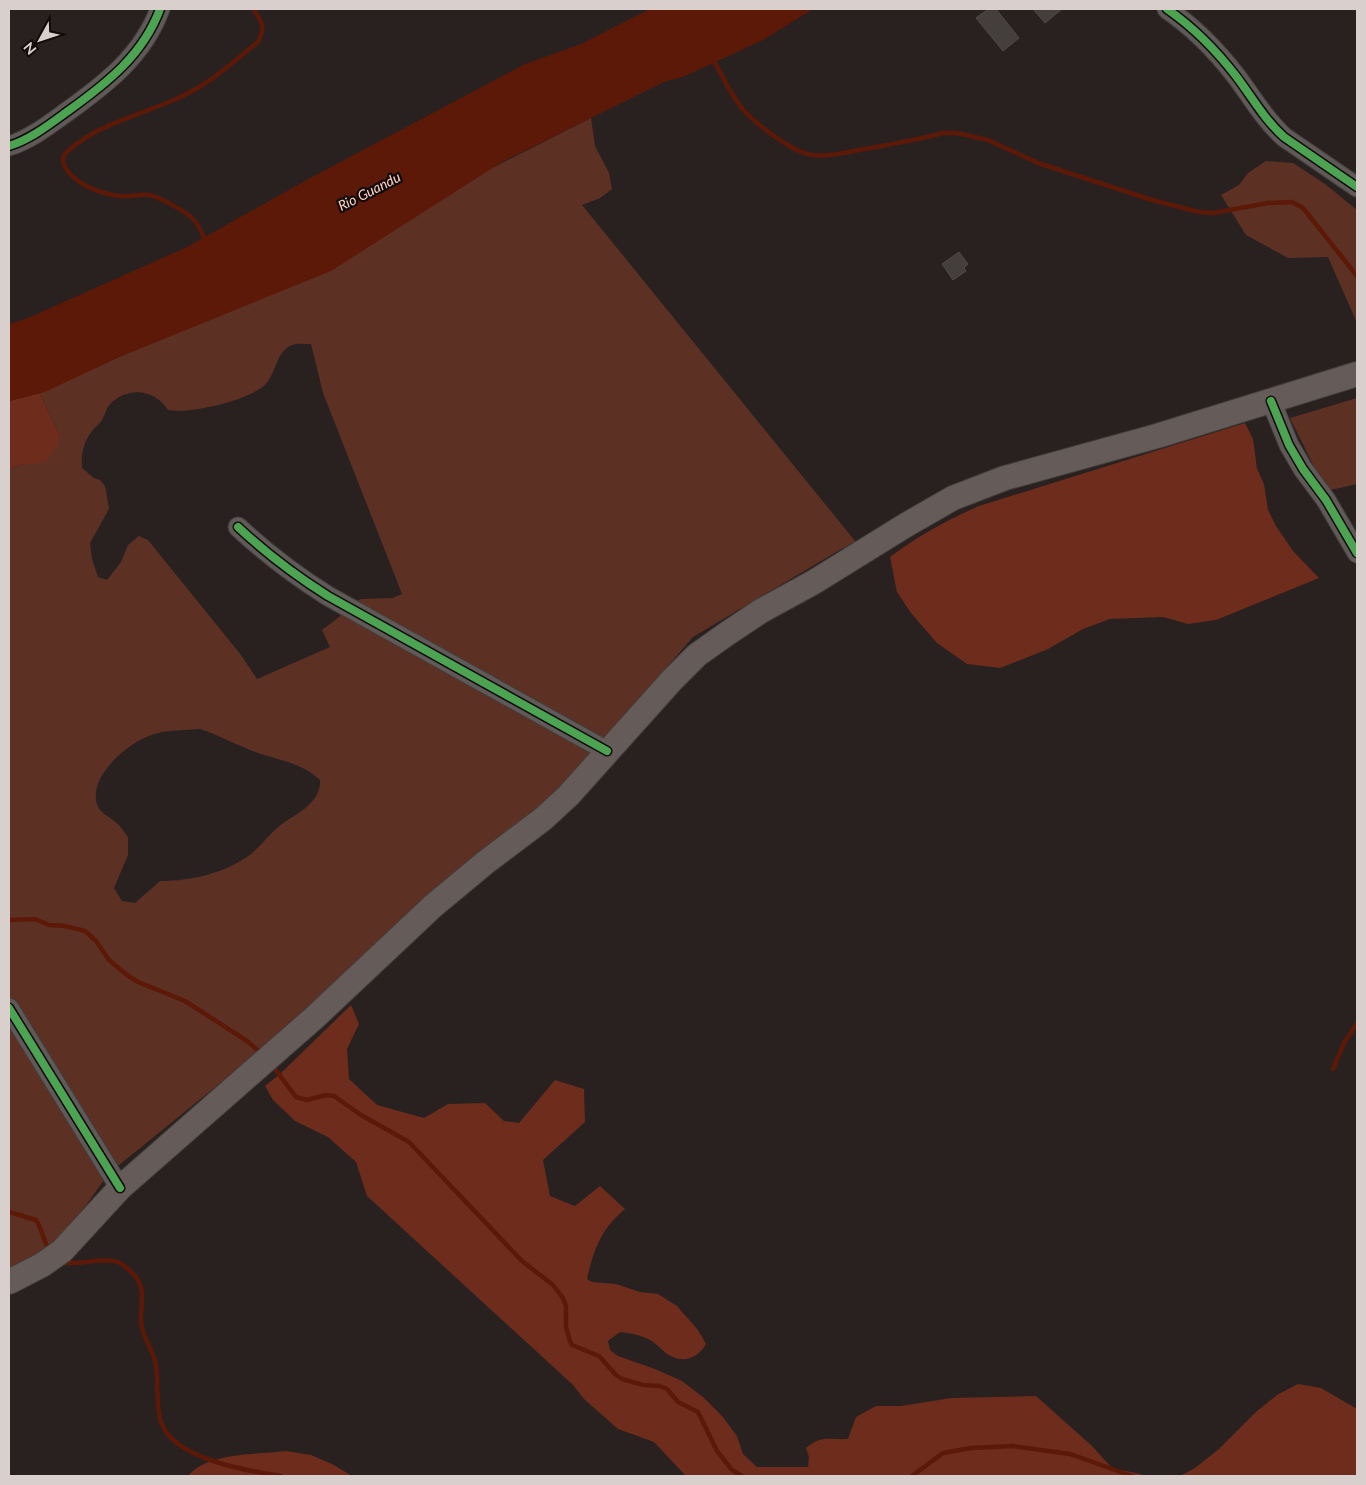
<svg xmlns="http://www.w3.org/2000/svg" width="1366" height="1485" font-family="Lato,sans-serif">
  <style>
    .green { fill: #5d3024; fill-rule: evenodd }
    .forest { fill: #6e2c1c }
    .water { fill: #5d1907 }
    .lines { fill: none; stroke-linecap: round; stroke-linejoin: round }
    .stream { stroke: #5d1907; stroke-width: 4.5 }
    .building { fill: #443e3d; stroke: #504a49 }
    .minor-casing { stroke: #443e3d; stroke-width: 21 }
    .major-casing { stroke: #443e3d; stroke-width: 26 }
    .minor { stroke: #5f5957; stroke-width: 19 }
    .major { stroke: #655c59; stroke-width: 24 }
    .cycleway-casing { stroke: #100a09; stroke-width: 11 }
    .cycleway { stroke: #4ca352; stroke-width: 8 }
    .labels { text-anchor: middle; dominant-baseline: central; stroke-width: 4.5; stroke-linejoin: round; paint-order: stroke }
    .water-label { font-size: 14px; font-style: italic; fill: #fdcfc2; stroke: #100a09 }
  </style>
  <rect width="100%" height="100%" fill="#282120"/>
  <g class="green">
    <path d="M591 118 595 146 609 173 612 189 600 198 582 205 860 547 843 548 693 637 568 781 535 813 417 903 356 969 224 1080 108 1174 85 1207 53 1244 32 1261 9 1271V469L23 464H36L59 435 40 393 117 358ZM311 344 323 393 402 594 392 598 361 599 348 606 339 617 322 630 330 647 257 679 241 655 148 540 139 536 128 545 121 562 107 580 98 577 92 559 90 543 109 509 105 486 100 480 94 478 82 468C81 454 83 443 92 431 95 427 100 424 102 420 106 413 106 408 111 403 130 386 155 390 168 410 190 414 243 401 261 388 277 378 274 352 292 345 297 343 306 344 311 344ZM200 729C221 736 240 747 261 754 283 761 303 764 320 780 321 803 297 813 282 824 270 833 262 845 251 854 226 873 191 881 160 881L135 903 122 901 114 888 128 855V837C125 833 122 829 119 825 110 816 98 814 96 800 92 772 133 738 158 733 171 730 186 730 200 729Z"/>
    <path d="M1266 161 1293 163 1325 184 1357 210V323L1328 257 1288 258 1246 235 1221 195 1239 185 1248 173Z"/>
    <path d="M1357 398V484L1326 491 1290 418Z"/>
  </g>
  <g class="forest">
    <path d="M40 393 59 435 58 445 47 460 36 464H23L9 469V401Z"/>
    <path d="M1245 423 1253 439 1257 469 1264 484 1268 510 1276 526 1293 551 1319 578 1216 620 1188 624 1163 617 1110 619 1083 629 1048 649 1000 668 967 664 937 643 911 613 897 592 890 557C918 536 947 520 979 506Z"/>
    <path d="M351 1005 359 1024 347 1049 349 1079 377 1105 424 1118 448 1104 485 1103 504 1121 519 1123 555 1080 584 1089 585 1122 543 1160 550 1196 575 1206 600 1186 625 1209C601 1229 594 1249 587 1279L592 1282 616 1284 640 1292 658 1294 677 1306 698 1330 706 1344C699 1356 687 1363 673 1357 664 1354 658 1344 650 1340 640 1335 631 1333 620 1332L608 1341 610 1350 618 1356 655 1369 682 1381 703 1397 722 1416 737 1436 743 1454 757 1467H808L809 1457 806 1448C822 1435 829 1440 848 1439L856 1417 876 1406H901L951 1398 1036 1396 1092 1446 1112 1468 1149 1476H686L654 1442 618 1429 584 1399 573 1385 367 1196 356 1162 328 1137 295 1121 273 1100 265 1086 280 1074Z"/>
    <path d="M1298 1384 1321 1388 1357 1409V1476H1180L1195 1468 1219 1449 1256 1412 1277 1395Z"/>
    <path d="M286 1451 311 1455 332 1464 352 1476H188C208 1452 257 1455 286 1451Z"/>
  </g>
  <path class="water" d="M650 9H813L763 40 683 77 666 81 502 162 331 271 117 358 45 392 9 401V324L28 318 187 247 312 177 525 64 581 44Z"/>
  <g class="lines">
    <g class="stream">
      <path d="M712 58C722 74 729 92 741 107 754 123 792 152 812 155 830 157 848 152 865 149 891 144 918 140 943 133H957L988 140 1038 163 1152 200 1199 212 1213 213 1268 203 1292 202 1303 208 1357 276"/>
      <path d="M206 242C202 233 199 225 193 219 187 212 159 197 150 195 140 194 130 197 120 196 101 194 74 184 65 167 62 162 62 156 66 153 74 144 87 137 97 131 131 114 172 105 204 84 223 72 240 56 258 42 266 27 262 22 253 9"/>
      <path d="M9 920 35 919 49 925 65 926 85 931 96 941 109 960 127 975 138 982 185 1001 247 1041 262 1054"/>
      <path d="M272 1065 296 1097 307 1100 326 1095 334 1096 361 1115 409 1142 522 1261 553 1285 563 1298 566 1306V1327L570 1341 572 1345 599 1356 616 1375 622 1379 643 1385 660 1386 667 1389 678 1402 698 1412 717 1451 732 1470 742 1476"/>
      <path d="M1333 1069 1344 1043 1357 1023"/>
      <path d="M9 1212 36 1220C42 1229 43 1239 48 1248"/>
      <path d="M67 1263C81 1264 108 1257 120 1263 124 1265 128 1269 131 1272 147 1286 141 1300 141 1318 140 1334 153 1349 156 1365 159 1384 155 1403 161 1422 173 1459 248 1471 281 1476"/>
      <path d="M912 1476 943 1453 971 1448 1013 1446 1070 1454 1132 1476"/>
    </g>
  </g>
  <g class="building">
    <path d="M988 9H996L1019 38 1003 51 976 18Z"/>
    <path d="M1033 9H1062L1045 23Z"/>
    <path d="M959 252 968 264 964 268 966 271 953 280 942 264Z"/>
  </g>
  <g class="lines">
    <g class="minor-casing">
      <g id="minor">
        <path d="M1167 9C1193 27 1216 50 1236 76 1252 97 1264 119 1284 137L1357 187"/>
        <path d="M9 146C31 139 50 124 68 111 107 83 143 55 160 9"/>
        <path d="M1271 401 1289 445 1303 469 1326 500 1357 553"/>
        <path d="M238 527C268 555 293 574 328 596L607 751"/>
        <path d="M9 1008 120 1188"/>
      </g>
    </g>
    <g class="major-casing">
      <path id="major" d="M9 1282 42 1265 62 1251 120 1188 314 1018 433 906 486 862 543 819 568 796 672 680 697 655 728 633 761 611 814 582 906 525 953 498 1005 478 1157 436 1357 374"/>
    </g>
    <use href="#minor" class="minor"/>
    <use href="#major" class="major"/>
    <g class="cycleway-casing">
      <g id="cycleway">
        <path d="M1167 9C1193 27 1216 50 1236 76 1252 97 1264 119 1284 137L1357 187"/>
        <path d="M9 146C31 139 50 124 68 111 107 83 143 55 160 9"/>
        <path d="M1271 401 1289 445 1303 469 1326 500 1357 553"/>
        <path d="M238 527C268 555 293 574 328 596L607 751"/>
        <path d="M9 1008 120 1188"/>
      </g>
    </g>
    <use href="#cycleway" class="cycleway"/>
  </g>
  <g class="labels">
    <g class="water-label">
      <text transform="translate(369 191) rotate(-27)">Rio Guandu</text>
    </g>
  </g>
  <rect width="1366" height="1485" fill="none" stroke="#d9d0ce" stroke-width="20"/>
  <g transform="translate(40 40) rotate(230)" stroke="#100a09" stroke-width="4" paint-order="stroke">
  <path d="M0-4L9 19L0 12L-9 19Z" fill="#d9d0ce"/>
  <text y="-8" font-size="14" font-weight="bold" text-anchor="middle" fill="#d9d0ce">N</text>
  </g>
</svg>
